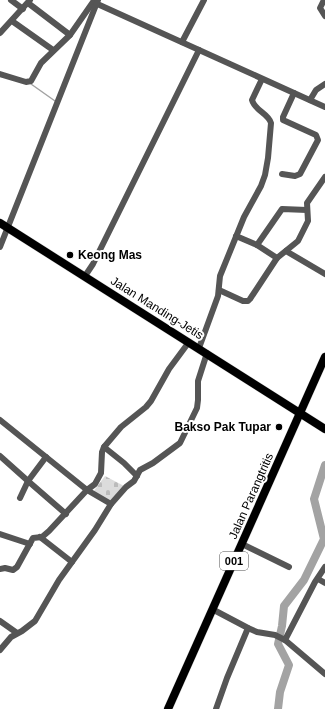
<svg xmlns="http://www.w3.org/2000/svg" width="325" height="709" font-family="Helvetica,sans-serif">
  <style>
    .cemetery { fill: url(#cemetery-stones) }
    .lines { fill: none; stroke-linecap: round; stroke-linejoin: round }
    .stream { stroke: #a3a3a3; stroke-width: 1.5 }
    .river { stroke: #a3a3a3; stroke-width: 8 }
    .major-casing { stroke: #dbdbdb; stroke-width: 9 }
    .minor { stroke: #555; stroke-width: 6 }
    .major { stroke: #000; stroke-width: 8 }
    .poi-dot { fill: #000; stroke: #fff; stroke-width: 1.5 }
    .labels { text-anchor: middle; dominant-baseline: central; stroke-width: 4; stroke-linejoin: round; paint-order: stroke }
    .shield { fill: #fff; stroke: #4c4c4c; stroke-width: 1 }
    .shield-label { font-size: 11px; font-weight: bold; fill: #000 }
    .poi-label { font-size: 12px; font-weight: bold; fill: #000; stroke: #fff; text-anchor: start }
    .street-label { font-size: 12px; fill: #000; stroke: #fff }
  </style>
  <defs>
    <pattern id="cemetery-stones" width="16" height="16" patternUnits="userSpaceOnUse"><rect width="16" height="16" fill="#dcdcdc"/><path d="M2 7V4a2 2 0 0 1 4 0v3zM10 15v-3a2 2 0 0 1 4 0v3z" fill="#bbb"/></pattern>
  </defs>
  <rect width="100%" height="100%" fill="#fff"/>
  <path class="cemetery" d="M105 476 126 487 111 503 93 492Z"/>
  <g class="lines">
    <path class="stream" d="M31 84 55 101"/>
    <path class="river" d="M278 709 280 692 289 665 278 644 282 626 284 606 304 580 324 539 314 499 325 465"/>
    <g class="major-casing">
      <g id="major">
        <path d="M0 223 325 429"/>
        <path d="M168 709 325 357"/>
      </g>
    </g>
    <g class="minor">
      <path d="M11 0 23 9"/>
      <path d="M324 0 320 8 325 16"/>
      <path d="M28 3 70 35"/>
      <path d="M12 21 53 50"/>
      <path d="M0 33 30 0"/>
      <path d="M182 42 204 0"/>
      <path d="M0 74 26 82 31 81 41 63 70 35 93 2 325 107"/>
      <path d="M310 100 316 90 325 84"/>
      <path d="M282 174 295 176 300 174 318 140 316 135 283 120V117L294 93"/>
      <path d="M236 236 257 245 277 258"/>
      <path d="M257 245 282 209 307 210"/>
      <path d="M0 247 98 0"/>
      <path d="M286 251 325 274"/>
      <path d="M85 276 93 264 199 50"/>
      <path d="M219 290 243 301H248L250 299 277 258 298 241 308 221 307 203 325 177"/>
      <path d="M199 348 218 296 220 276 244 217 261 186 265 175 268 158 271 123C268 113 255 111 252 100L262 79"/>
      <path d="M0 420 87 490 111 504"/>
      <path d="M104 447 124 463 137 476"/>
      <path d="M0 456 28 481 46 457"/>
      <path d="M20 498 28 481 66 514"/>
      <path d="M0 534 30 544"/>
      <path d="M40 537 72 562"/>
      <path d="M242 544 289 567"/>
      <path d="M0 569 5 568 13 570 17 567 33 538 42 537 49 531 87 490 95 484 101 473 102 452 104 447 121 427 146 407 151 401 169 369 189 342"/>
      <path d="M318 579 325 583"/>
      <path d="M212 609 248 628 257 632 275 635 285 640 325 674"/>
      <path d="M0 621 17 633"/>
      <path d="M285 640 315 582 325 567"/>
      <path d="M0 650 11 637 22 631 35 621 59 580 95 530 111 504 126 487 134 481 140 470 153 463 180 443 197 408 198 400V381L207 353"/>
      <path d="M216 709 227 678 248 628"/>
    </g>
    <use href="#major" class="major"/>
  </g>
  <g class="poi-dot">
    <circle cx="70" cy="255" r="4"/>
    <circle cx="279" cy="427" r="4"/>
  </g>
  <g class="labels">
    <rect class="shield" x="220" y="552" width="28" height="18" rx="3"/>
    <g class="shield-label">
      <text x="234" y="561">001</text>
    </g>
    <g class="poi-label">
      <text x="78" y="255">Keong Mas</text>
      <text x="271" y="427" text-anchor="end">Bakso Pak Tupar</text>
    </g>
    <g class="street-label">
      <text transform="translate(157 308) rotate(32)">Jalan Manding-Jetis</text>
      <text transform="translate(251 496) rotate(-66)">Jalan Parangtritis</text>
    </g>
  </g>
</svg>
